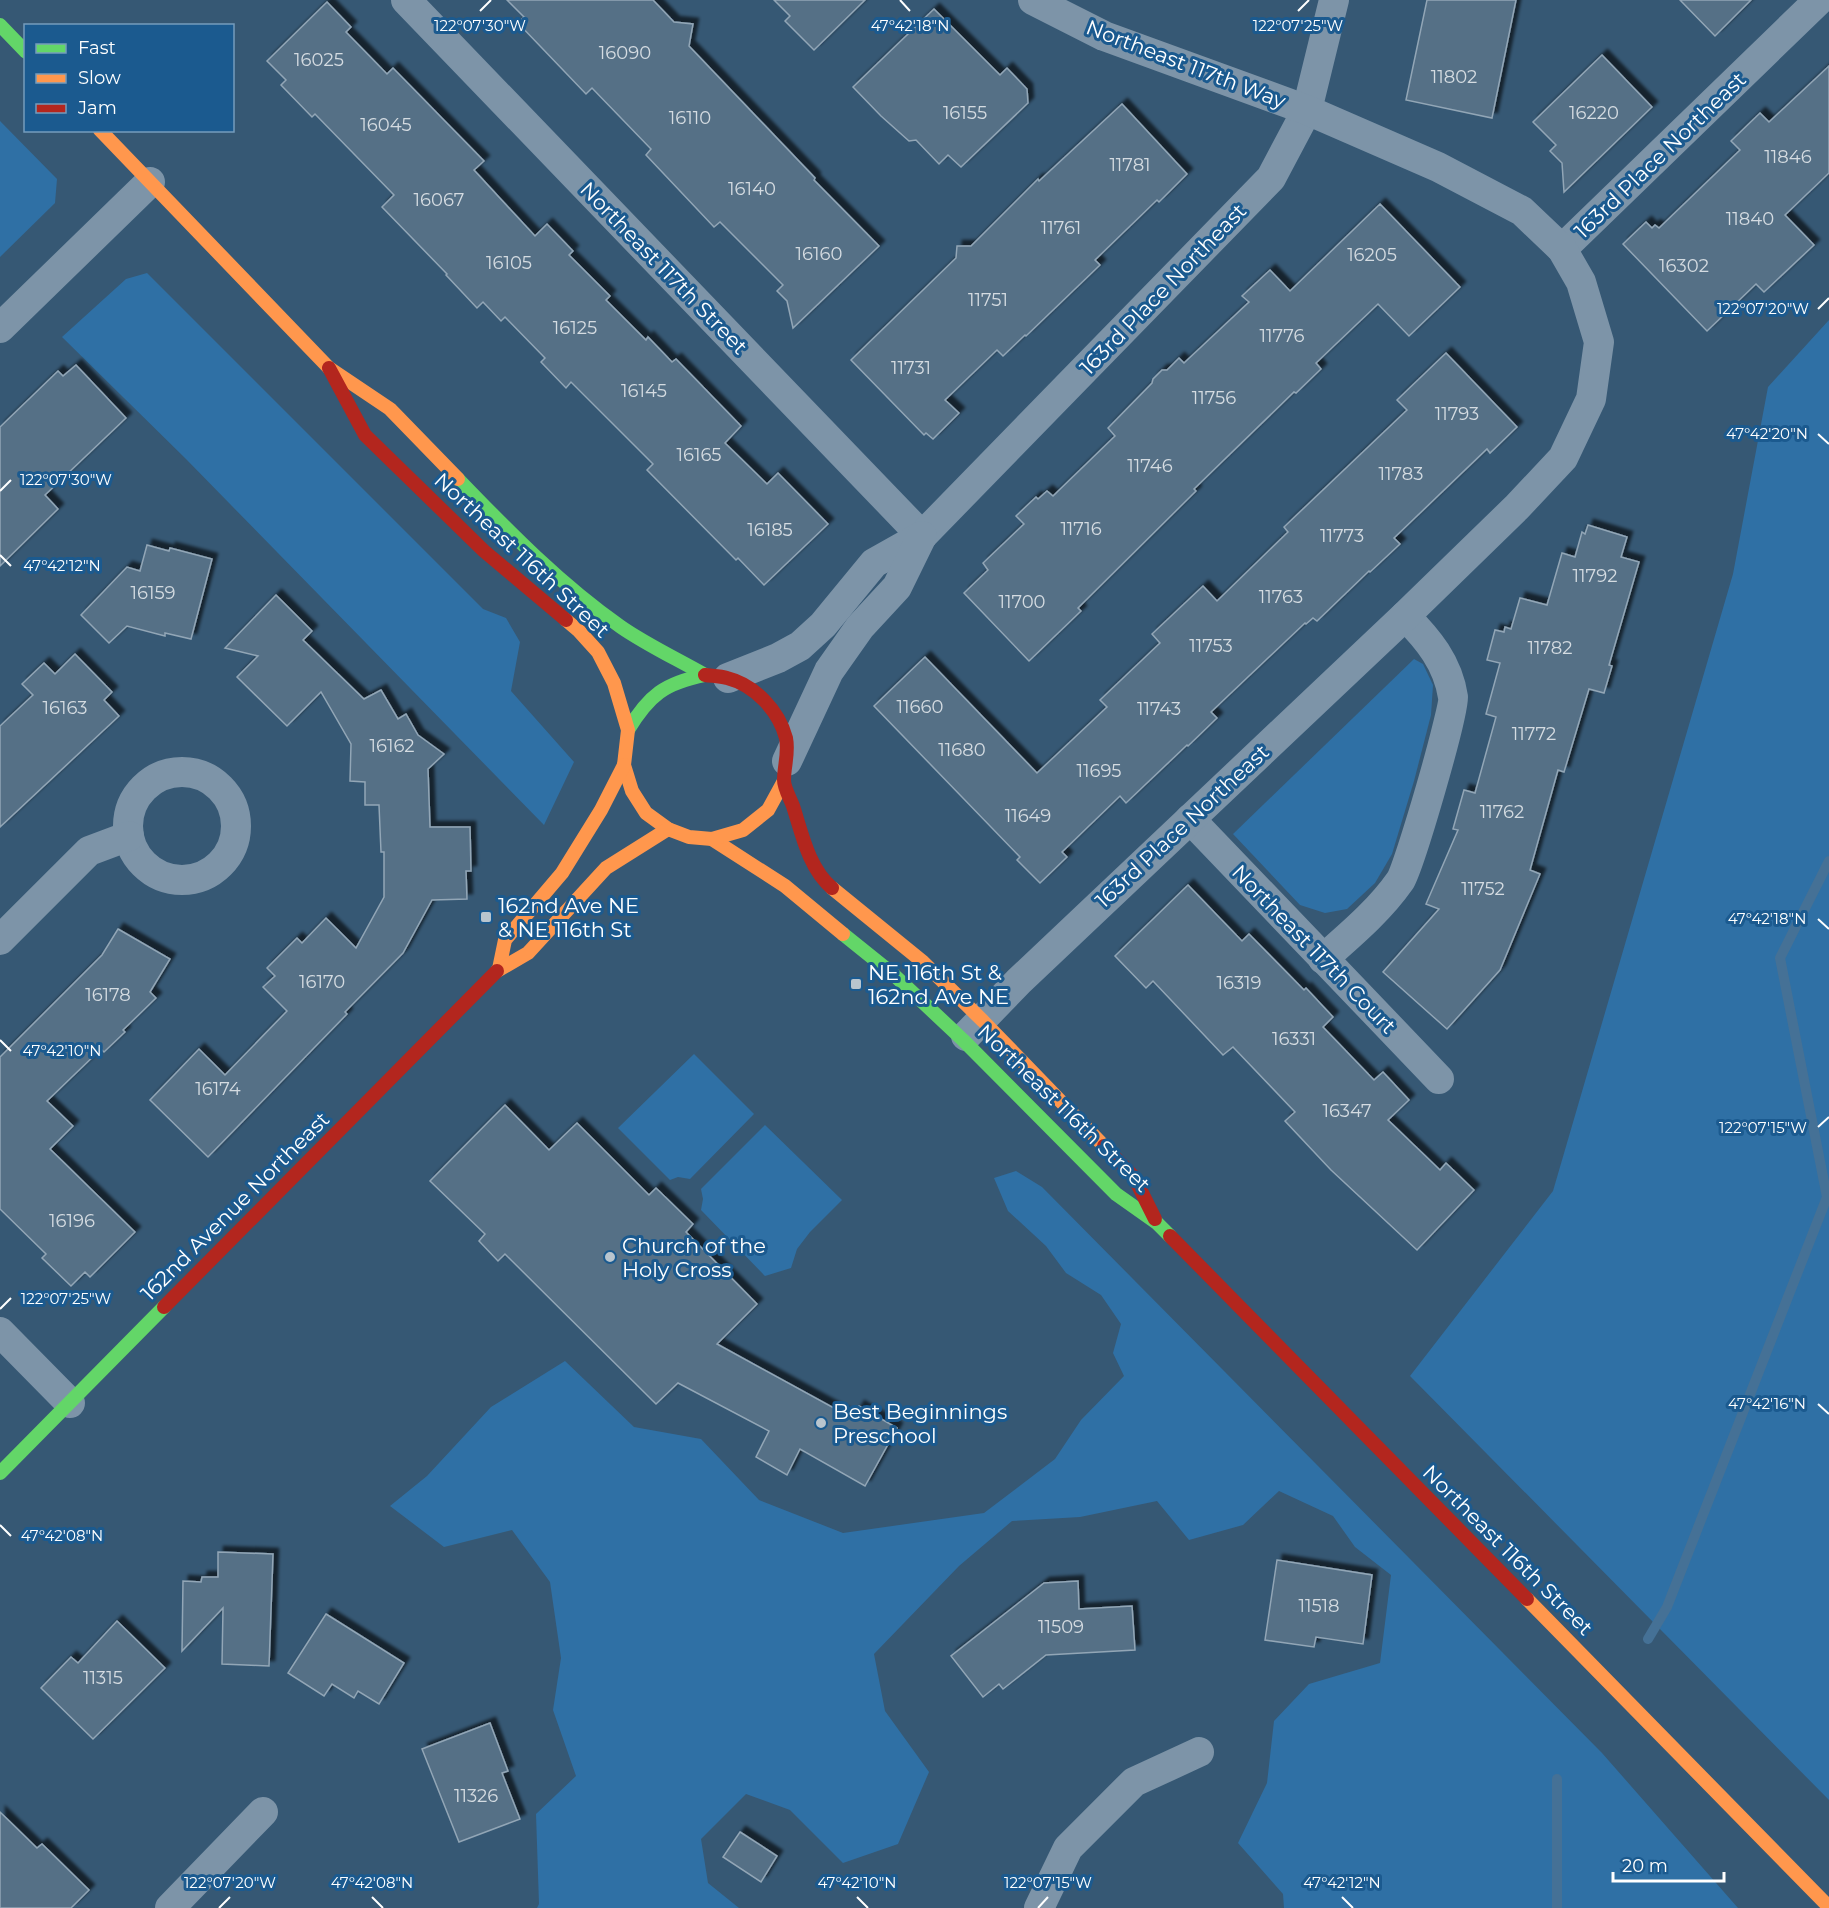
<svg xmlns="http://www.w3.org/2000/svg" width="1829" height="1908" font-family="Montserrat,sans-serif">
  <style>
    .green { fill: #2f70a5 }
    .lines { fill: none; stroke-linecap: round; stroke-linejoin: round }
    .stream { stroke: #457196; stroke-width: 10 }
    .building { fill: #546f86; stroke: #92a6b6; stroke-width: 1.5; filter: url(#shadow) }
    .street { stroke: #7d94a8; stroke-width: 30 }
    .fast { stroke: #63d668; stroke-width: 14 }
    .slow { stroke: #ff974d; stroke-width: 14 }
    .jam { stroke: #b3261e; stroke-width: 14 }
    .ticks { fill: none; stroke: #fff; stroke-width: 2 }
    .poi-dot { fill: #b9c5ce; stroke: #1b5a8f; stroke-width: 2 }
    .labels { text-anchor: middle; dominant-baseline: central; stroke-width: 6; stroke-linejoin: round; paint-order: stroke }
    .number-label { font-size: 18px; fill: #d4dbe1 }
    .street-label { font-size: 21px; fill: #fff; stroke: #1b5a8f }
    .poi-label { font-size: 21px; fill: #fff; stroke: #1b5a8f; text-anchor: start }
    .ticks-label { font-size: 15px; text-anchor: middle; fill: #fff; stroke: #1b5a8f; stroke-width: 6; stroke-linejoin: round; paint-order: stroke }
  </style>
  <defs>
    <filter id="shadow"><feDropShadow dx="5.5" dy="-5.5" stdDeviation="1.5" flood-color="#0009"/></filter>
  </defs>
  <rect width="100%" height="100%" fill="#365874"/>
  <g class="green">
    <path d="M0 121 57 179 55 203 0 257Z"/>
    <path d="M147 273 483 609 506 618 520 642 511 691 574 762 544 825 186 459 62 337 126 279Z"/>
    <path d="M1829 320V1800L1410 1376 1553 1191 1733 574 1768 387Z"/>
    <path d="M1414 659 1423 664 1433 685 1431 715 1414 781 1392 854 1375 883 1347 909 1325 913 1300 905 1233 834Z"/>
    <path d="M694 1054 754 1114 690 1179 678 1177 670 1180 618 1128Z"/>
    <path d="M765 1125 842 1200 810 1232 797 1249 791 1268 765 1276 701 1210 703 1199 701 1189Z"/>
    <path d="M1016 1171 1042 1187 1602 1753 1738 1908H1284L1283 1894 1238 1843 1267 1783 1274 1721 1309 1684 1380 1663 1391 1575 1355 1547 1333 1516 1279 1491 1243 1525 1189 1540 1157 1501 1080 1517 1012 1521 959 1566 874 1654 885 1711 929 1772 898 1844 843 1863 790 1810 746 1794 701 1839 708 1883 739 1908H537L539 1904 536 1814 576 1776 553 1710 561 1658 550 1582 512 1530 444 1547 390 1506 427 1476 491 1407 565 1361 634 1427 701 1439 759 1500 843 1533 984 1513 1055 1459 1081 1420 1124 1376 1113 1353 1121 1324 1101 1295 1066 1273 1046 1246 1008 1211 994 1178Z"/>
  </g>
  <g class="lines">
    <g class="stream">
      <path d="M1648 1639 1667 1607 1827 1197 1780 958 1829 861"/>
      <path d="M1557 1779V1908"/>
    </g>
  </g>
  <g class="building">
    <path d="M507 0H653L674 22 693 24 689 46 815 178 814 180 879 246 793 328 787 301 777 291 783 285 720 222 714 227 646 155 651 149 592 88 586 94 518 23 524 17Z"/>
    <path d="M774 0H865L814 50 785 21 790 16Z"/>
    <path d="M1427 0H1516L1492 118 1406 100Z"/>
    <path d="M1680 0H1751L1715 36Z"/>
    <path d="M327 2 351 27 346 32 387 74 393 68 484 161 474 170 535 236 547 224 573 251 569 255 610 296 606 300 646 340 648 337 672 362 676 359 741 426 725 443 767 484 778 473 828 524 764 585 738 558 736 560 647 470 653 464 571 382 566 388 541 362 545 358 505 317 501 321 483 302 477 308 446 275 447 274 382 207 394 195 315 114 312 117 281 85 286 80 267 61Z"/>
    <path d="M934 9 1000 75 1007 68 1027 89 1028 103 961 167 948 155 939 164 916 140 909 141 881 116 853 87Z"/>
    <path d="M1602 55 1652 107 1564 192 1562 163 1550 151 1556 145 1533 122Z"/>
    <path d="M1829 66V173L1785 215 1814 245 1764 292 1756 284 1707 331 1623 244 1646 222 1652 228 1655 225 1659 228 1740 150 1731 141 1760 113 1769 122Z"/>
    <path d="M1122 104 1187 174 1159 202 1157 200 1095 260 1100 265 1026 336 1025 335 1003 356 997 350 945 400 959 413 933 439 926 433 924 435 851 360 956 258 957 246H971L1038 179 1039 181Z"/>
    <path d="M1380 204 1460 287 1409 336 1378 304 1316 363 1321 369 1296 393 1294 392 1194 489 1196 491 1078 608 1081 611 1029 661 964 593 988 570 983 563 1024 524 1016 516 1036 497 1038 499 1047 491 1053 496 1115 436 1108 428 1152 383 1153 379 1162 370H1167L1179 358 1184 363 1249 302 1242 296 1270 270 1290 291Z"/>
    <path d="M1446 353 1517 427 1490 453 1487 449 1394 538 1400 544 1370 572 1369 571 1317 621 1313 618 1306 624 1305 623 1211 712 1217 718 1188 746 1187 745 1126 803 1120 796 1062 852 1067 857 1040 883 1017 860 1020 857 874 706 925 657 1037 773 1107 707 1100 700 1160 643 1152 634 1203 586 1217 601 1288 532 1284 527 1407 410 1397 400Z"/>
    <path d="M76 365 126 418 45 495 58 509 0 566V427L58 371 63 376Z"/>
    <path d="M1588 525 1627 537 1621 557 1639 562 1609 665 1612 666 1604 693 1589 689 1564 772 1558 770 1530 870 1540 874 1500 970 1447 1029 1383 972 1439 909 1426 904 1458 830 1453 829 1464 790 1475 793 1496 717 1486 714 1500 663 1487 660 1495 630 1504 632 1505 627 1511 629 1520 598 1547 605 1562 553 1575 557 1582 532 1585 534Z"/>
    <path d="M147 545 169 551 170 548 212 559 191 639 165 633V636L127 626 109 643 81 615 127 567 140 571Z"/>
    <path d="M276 595 312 631 303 640 364 699 381 690 398 719 406 714 418 735 444 754 428 769 430 827H470L471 871H466L467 899 432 900 403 953 345 1012 347 1014 208 1157 150 1100 199 1049 225 1075 287 1011 263 987 275 976 267 968 297 938 302 943 326 918 356 948 384 897V852H381L379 805H365V782L350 781 351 744 321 692 287 726 237 677 258 656 225 648Z"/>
    <path d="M75 654 112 692 104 700 119 716 0 827V726L33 695 22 684 44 663 55 674Z"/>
    <path d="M1188 885 1242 941 1249 934 1304 990 1306 988 1333 1017 1323 1027 1374 1080 1383 1072 1409 1100 1388 1120 1440 1170 1446 1163 1474 1190 1417 1250 1331 1170 1285 1121 1295 1112 1233 1047 1223 1055 1153 981 1146 988 1115 956Z"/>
    <path d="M118 929 170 959 150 992 156 998 123 1030 125 1032 104 1052 101 1049 47 1101 73 1126 50 1149 135 1232 90 1277 85 1272 71 1286 42 1258 46 1254 0 1209V1057L102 955Z"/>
    <path d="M505 1105 549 1150 577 1123 649 1195 656 1188 693 1224 686 1232 757 1304 717 1344 852 1418 859 1406 897 1428 865 1486 800 1449 787 1475 756 1457 769 1431 678 1383 656 1404 505 1254 498 1261 479 1241 485 1234 430 1181Z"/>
    <path d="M218 1552 273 1554 269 1666 222 1664 223 1608 182 1651 183 1581 201 1582 202 1577H218Z"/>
    <path d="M1277 1560 1372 1575 1363 1644 1316 1637 1314 1647 1265 1640Z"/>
    <path d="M1078 1581 1079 1609 1132 1606 1135 1650 1046 1655 1003 1689 999 1684 983 1697 951 1656 1044 1583Z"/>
    <path d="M326 1614 404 1663 379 1704 358 1691 354 1698 332 1684 324 1696 288 1673Z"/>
    <path d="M117 1621 165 1668 93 1739 41 1688 71 1657 78 1663Z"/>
    <path d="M490 1723 508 1771 502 1773 520 1819 459 1842 422 1749Z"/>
    <path d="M0 1812 37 1848 42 1844 89 1890 71 1908H0Z"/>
    <path d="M740 1832 777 1856 761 1882 723 1857Z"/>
  </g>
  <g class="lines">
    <g class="street">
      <path d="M406 0 922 536"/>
      <path d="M1562 249 1819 0"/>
      <path d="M0 328 150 182"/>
      <path d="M728 678 778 658 800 646 823 625 874 563 922 536 1271 178 1307 110 1334 0"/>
      <path d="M787 761 829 671 860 627 897 587 922 536"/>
      <circle cx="182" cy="826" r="54"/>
      <path d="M1190 819 1439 1079"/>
      <path d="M0 940 89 851 129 836"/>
      <path d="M1323 959C1350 935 1379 911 1400 881 1409 868 1455 710 1453 697 1448 663 1428 639 1405 616"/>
      <path d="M966 1036 1019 981 1405 616 1517 507 1563 458 1591 399 1599 342 1581 282 1562 249 1522 211 1438 167 1307 110 1104 36 1033 0"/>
      <path d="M0 1332 70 1403"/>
      <path d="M170 1908 263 1812"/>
      <path d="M1039 1908 1068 1848 1134 1782 1199 1752"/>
    </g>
    <g class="fast">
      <path d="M0 25 26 52"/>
      <path d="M458 479C509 532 561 585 621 627 647 645 677 659 705 675"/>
      <path d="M628 730C649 695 665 683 705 675"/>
      <path d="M843 934 894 975 963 1040 1116 1194 1157 1223 1170 1236"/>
      <path d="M0 1473 164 1307"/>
    </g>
    <g class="slow">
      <path d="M100 130 329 368 390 409 458 479"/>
      <path d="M566 620 579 631 598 652 614 683 628 730 624 765 632 791 646 813 668 829 689 837 712 839 785 886 843 934"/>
      <path d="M712 839 743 830 768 810 784 781"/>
      <path d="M832 888 923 962 983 1021 1104 1146"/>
      <path d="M499 969 505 940 562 873 601 810 624 765"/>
      <path d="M497 971 528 953 606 868 668 829"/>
      <path d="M1527 1599 1829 1907"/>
    </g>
    <g class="jam">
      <path d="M329 368 365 435 484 551 566 620"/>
      <path d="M705 675C712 676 720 676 727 678 755 685 779 711 786 738 789 753 784 766 784 780 784 788 790 798 793 806 802 834 809 869 832 888"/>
      <path d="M1104 1146 1134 1177 1155 1219"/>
      <path d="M1170 1236 1527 1599"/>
      <path d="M164 1307 497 971"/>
    </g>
  </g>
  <path class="ticks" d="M900 0 910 11M480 11 491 0M1298 11 1309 0M1818 309 1829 298M1818 434 1829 444M0 491 11 480M0 555 11 566M1818 919 1829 929M0 1040 11 1051M1818 1127 1829 1117M0 1309 11 1298M1818 1404 1829 1414M0 1525 11 1536M372 1897 383 1908M857 1897 868 1908M1342 1897 1353 1908M219 1908 230 1897M1038 1908 1048 1897"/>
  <g class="poi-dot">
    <rect x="480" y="911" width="12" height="12" rx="3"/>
    <rect x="850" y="978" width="12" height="12" rx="3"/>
    <circle cx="610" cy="1257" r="6"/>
    <circle cx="821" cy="1423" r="6"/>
  </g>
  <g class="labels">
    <g class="number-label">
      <text x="625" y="53">16090</text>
      <text x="319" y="60">16025</text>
      <text x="1454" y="77">11802</text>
      <text x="965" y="113">16155</text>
      <text x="1594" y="113">16220</text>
      <text x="690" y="118">16110</text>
      <text x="386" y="125">16045</text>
      <text x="1788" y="157">11846</text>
      <text x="1130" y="165">11781</text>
      <text x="752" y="189">16140</text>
      <text x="439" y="200">16067</text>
      <text x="1750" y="219">11840</text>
      <text x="1061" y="228">11761</text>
      <text x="819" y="254">16160</text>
      <text x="1372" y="255">16205</text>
      <text x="509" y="263">16105</text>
      <text x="1684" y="266">16302</text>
      <text x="988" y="300">11751</text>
      <text x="575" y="328">16125</text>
      <text x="1282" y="336">11776</text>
      <text x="911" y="368">11731</text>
      <text x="644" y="391">16145</text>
      <text x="1214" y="398">11756</text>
      <text x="1457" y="414">11793</text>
      <text x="699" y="455">16165</text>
      <text x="1150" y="466">11746</text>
      <text x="1401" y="474">11783</text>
      <text x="1081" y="529">11716</text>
      <text x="770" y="530">16185</text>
      <text x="1342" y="536">11773</text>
      <text x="1595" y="576">11792</text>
      <text x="153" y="593">16159</text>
      <text x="1281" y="597">11763</text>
      <text x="1022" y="602">11700</text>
      <text x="1211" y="646">11753</text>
      <text x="1550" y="648">11782</text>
      <text x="920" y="707">11660</text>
      <text x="65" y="708">16163</text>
      <text x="1159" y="709">11743</text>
      <text x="1534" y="734">11772</text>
      <text x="392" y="746">16162</text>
      <text x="962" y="750">11680</text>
      <text x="1099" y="771">11695</text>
      <text x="1502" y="812">11762</text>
      <text x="1028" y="816">11649</text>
      <text x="1483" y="889">11752</text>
      <text x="322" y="982">16170</text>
      <text x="1239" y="983">16319</text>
      <text x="108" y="995">16178</text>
      <text x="1294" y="1039">16331</text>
      <text x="218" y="1089">16174</text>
      <text x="1347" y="1111">16347</text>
      <text x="72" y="1221">16196</text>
      <text x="1319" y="1606">11518</text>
      <text x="1061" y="1627">11509</text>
      <text x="103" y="1678">11315</text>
      <text x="476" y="1796">11326</text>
    </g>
    <g class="street-label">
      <text transform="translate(1186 64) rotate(21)">Northeast 117th Way</text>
      <text transform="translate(1660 155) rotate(-44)">163rd Place Northeast</text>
      <text transform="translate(664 268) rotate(46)">Northeast 117th Street</text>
      <text transform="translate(1163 289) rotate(-46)">163rd Place Northeast</text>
      <text transform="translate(522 555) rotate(43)">Northeast 116th Street</text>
      <text transform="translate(1182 826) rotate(-43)">163rd Place Northeast</text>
      <text transform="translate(1314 949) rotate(46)">Northeast 117th Court</text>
      <text transform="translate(1064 1108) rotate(44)">Northeast 116th Street</text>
      <text transform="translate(235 1206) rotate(-45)">162nd Avenue Northeast</text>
      <text transform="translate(1508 1550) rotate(45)">Northeast 116th Street</text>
    </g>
    <g class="poi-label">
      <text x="498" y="905">162nd Ave NE<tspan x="498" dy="24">&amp; NE 116th St</tspan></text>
      <text x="868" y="972">NE 116th St &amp;<tspan x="868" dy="24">162nd Ave NE</tspan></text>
      <text x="622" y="1245">Church of the<tspan x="622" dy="24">Holy Cross</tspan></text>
      <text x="833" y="1411">Best Beginnings<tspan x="833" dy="24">Preschool</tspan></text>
    </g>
  </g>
  <g class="ticks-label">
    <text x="480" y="31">122°07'30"W</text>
    <text x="910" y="31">47°42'18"N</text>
    <text x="1298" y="31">122°07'25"W</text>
    <text x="1763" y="314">122°07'20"W</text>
    <text x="1767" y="439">47°42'20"N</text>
    <text x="66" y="485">122°07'30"W</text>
    <text x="62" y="571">47°42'12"N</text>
    <text x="1767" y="924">47°42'18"N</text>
    <text x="62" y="1056">47°42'10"N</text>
    <text x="1763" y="1133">122°07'15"W</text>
    <text x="66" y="1304">122°07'25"W</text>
    <text x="1767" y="1409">47°42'16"N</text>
    <text x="62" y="1541">47°42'08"N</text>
    <text x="230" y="1888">122°07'20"W</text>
    <text x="372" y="1888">47°42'08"N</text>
    <text x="857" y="1888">47°42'10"N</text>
    <text x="1048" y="1888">122°07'15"W</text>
    <text x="1342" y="1888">47°42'12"N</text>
  </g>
  <rect x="24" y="24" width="210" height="108" fill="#1b5a8f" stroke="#769cbc" stroke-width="1.5"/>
  <rect x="36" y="44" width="30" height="9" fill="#63d668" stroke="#769cbc" stroke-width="1.5"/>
  <text x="78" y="54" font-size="18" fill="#ffffff">Fast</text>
  <rect x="36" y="74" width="30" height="9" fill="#ff974d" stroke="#769cbc" stroke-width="1.5"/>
  <text x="78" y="84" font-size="18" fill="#ffffff">Slow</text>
  <rect x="36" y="104" width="30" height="9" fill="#b3261e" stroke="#769cbc" stroke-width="1.5"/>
  <text x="78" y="114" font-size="18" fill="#ffffff">Jam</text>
  <path d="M1613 1872v9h111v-9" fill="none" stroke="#ffffff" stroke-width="3"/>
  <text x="1622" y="1872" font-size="18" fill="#ffffff" stroke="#1b5a8f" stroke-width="4.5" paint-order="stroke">20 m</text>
</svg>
